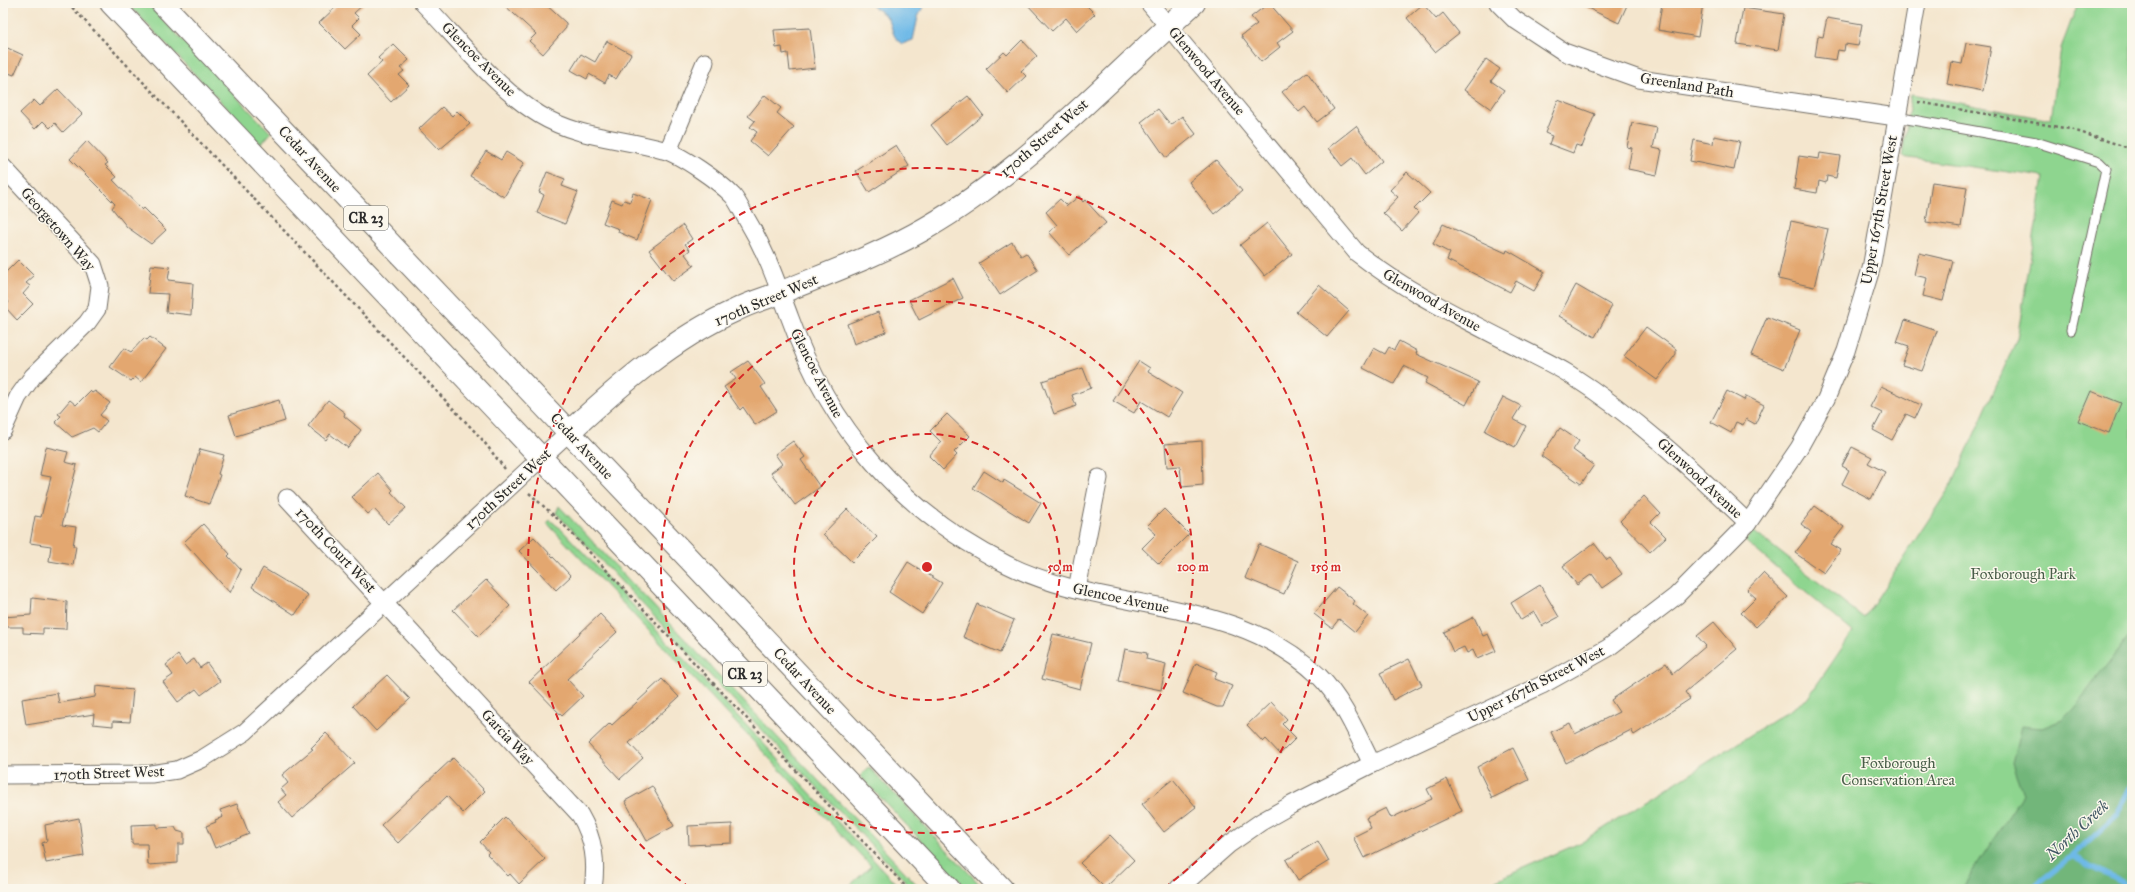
<svg xmlns="http://www.w3.org/2000/svg" width="2135" height="892" font-family="'IM FELL Great Primer',serif">
  <style>
    .green { fill: #8ed58f; stroke: #5c805d }
    .forest { fill: #72b67a; stroke: #4e7052 }
    .water { fill: #6eb9e7; stroke: #4c7289 }
    .lines { fill: none; stroke-linecap: round; stroke-linejoin: round }
    .stream { stroke: #6eb9e7; stroke-width: 5.5 }
    .building { fill: #e3a770 }
    .lane-casing { stroke: #716c64; stroke-width: 11 }
    .street-casing { stroke: #716c64; stroke-width: 19 }
    .secondary-casing { stroke: #716c64; stroke-width: 24 }
    .primary-casing { stroke: #716c64; stroke-width: 24 }
    .path { stroke: #716c64; stroke-width: 2.5; stroke-dasharray: 3 3; stroke-linecap: butt }
    .lane { stroke: #fff; stroke-width: 9 }
    .street { stroke: #fff; stroke-width: 17 }
    .secondary { stroke: #fff; stroke-width: 22 }
    .primary { stroke: #fff; stroke-width: 22 }
    .ring { fill: none; stroke: #d62828; stroke-width: 2; stroke-dasharray: 7 5 }
    .labels { text-anchor: middle; dominant-baseline: central; stroke-width: 3; stroke-linejoin: round; paint-order: stroke }
    .shield { fill: #fbf7ec; stroke: #696865; stroke-width: 1 }
    .shield-label { font-size: 14px; font-weight: bold; fill: #2b2b2b }
    .street-label { font-size: 15px; fill: #2b2b2b; stroke: #fbf7ec }
    .park-label { font-size: 15px; fill: #495e49; stroke: #fbf7ec }
    .water-label { font-size: 16px; font-style: italic; fill: #3f5663; stroke: #fbf7ec }
    .centre { fill: #d62828; stroke: #fbf7ec; stroke-width: 2 }
    .ring-label { font-size: 12px; text-anchor: middle; font-weight: bold; fill: #d62828; stroke: #fbf7ec; stroke-width: 3; stroke-linejoin: round; paint-order: stroke }
  </style>
  <rect width="100%" height="100%" fill="#fbf7ec"/>
  <filter id="ink" filterUnits="userSpaceOnUse"><feTurbulence type="fractalNoise" baseFrequency=".025" numOctaves="2"/><feDisplacementMap in="SourceGraphic" scale="8" xChannelSelector="R" yChannelSelector="G"/><feConvolveMatrix kernelMatrix="1 2 1 2 8 2 1 2 1" color-interpolation-filters="sRGB"/></filter>
  <filter id="wash" filterUnits="userSpaceOnUse"><feTurbulence type="fractalNoise" baseFrequency=".012" numOctaves="4" result="noise"/><feDisplacementMap in="SourceGraphic" scale="16" xChannelSelector="R" yChannelSelector="G"/><feGaussianBlur stdDeviation="0.9" result="paint"/><feColorMatrix in="noise" values="0 0 0 0 0 0 0 0 0 0 0 0 0 0 0 0 0 1.4 0 .05"/><feComposite in="paint" operator="in"/></filter>
  <g filter="url(#wash)">
    <rect width="100%" height="100%" fill="#f4e6ce"/>
    <g class="green">
      <path d="M127 3H147L271 133 261 144Z"/>
      <path d="M2078 3H2132V889H1476L1584 841 1807 699 1853 632 1745 541 1753 531 1864 618 1952 484 2017 339 2044 177 1902 157 1911 94 2051 120 2061 48Z"/>
      <path d="M559 506 921 889H913L556 513Z"/>
      <path d="M550 520 561 529 901 889H846L871 866 547 523Z"/>
      <path d="M869 767 984 889H967L860 776Z"/>
    </g>
    <path class="forest" d="M2132 632V889H1961L2023 794 2012 763 2021 726 2042 728 2062 720 2074 708Z"/>
    <path class="water" d="M869 3H925L918 17 913 40 902 44C890 35 894 28 887 17 882 12 874 8 869 3Z"/>
    <g class="lines">
      <g class="stream">
        <path d="M2072 856 2132 888"/>
        <path d="M2031 889 2072 856 2117 814 2132 784"/>
      </g>
    </g>
    <g id="blocks">
      <g class="building">
        <path d="M340 3H365L354 13 359 18 352 25 361 34 345 49 319 23Z"/>
        <path d="M502 3H544L566 23V28L543 54 529 41 536 34Z"/>
        <path d="M1026 3H1084L1095 14 1077 31 1066 18 1052 31Z"/>
        <path d="M1269 3 1293 31 1277 43 1280 47 1261 62 1241 36 1257 24 1251 17Z"/>
        <path d="M1577 3H1628L1619 23Z"/>
        <path d="M1662 3H1703L1698 37 1658 30Z"/>
        <path d="M1423 4 1436 19 1443 13 1459 33 1435 52 1407 18Z"/>
        <path d="M1743 8 1784 14 1778 50 1737 44Z"/>
        <path d="M1827 18 1862 24 1858 46 1845 44 1844 51 1838 50 1836 60 1815 57 1818 36 1823 37Z"/>
        <path d="M810 28 815 68 790 71 788 53 783 54 782 47 776 48 774 30Z"/>
        <path d="M1022 40 1037 56 1021 71 1026 76 1008 93 986 69 1004 52 1007 55Z"/>
        <path d="M607 41 631 54 616 79 609 75 605 83 589 74 587 79 571 70 581 54 595 62Z"/>
        <path d="M1966 43 1991 47 1983 91 1947 84 1951 62 1962 64Z"/>
        <path d="M393 44 409 60 400 68 404 71 399 75 409 85 391 102 367 76 382 62 378 58Z"/>
        <path d="M3 46 23 55 14 75 3 71Z"/>
        <path d="M1486 59 1500 69 1491 81 1504 90 1491 109 1464 90Z"/>
        <path d="M1307 72 1334 109 1317 122 1305 107 1299 112 1282 92Z"/>
        <path d="M58 89 82 114 63 132 55 123 50 128 43 121 35 129 20 113 34 100 40 106Z"/>
        <path d="M765 95 781 108 777 113 794 127 768 156 750 141 757 132 750 127 755 121 748 116Z"/>
        <path d="M968 96 983 115 947 145 931 125Z"/>
        <path d="M1558 100 1595 114 1582 147 1576 145 1573 153 1549 144 1552 136 1545 133Z"/>
        <path d="M442 107 452 116 457 111 470 124 439 150 419 129Z"/>
        <path d="M1158 109 1171 125 1182 116 1196 134 1166 158 1141 122Z"/>
        <path d="M1632 123 1657 128 1653 148 1662 150 1657 175 1628 169 1632 148 1627 147Z"/>
        <path d="M1356 126 1382 161 1365 175 1352 158 1342 166 1328 148Z"/>
        <path d="M1714 136 1740 141 1734 170 1690 161 1694 140 1713 144Z"/>
        <path d="M87 141 108 163 105 165 117 177 113 180 142 210 144 208 166 230 151 244 127 227 112 208 115 204 70 159Z"/>
        <path d="M896 145 909 166 869 192 856 171Z"/>
        <path d="M486 151 501 160 506 152 524 163 504 197 470 176Z"/>
        <path d="M1820 153 1840 156 1836 178 1827 176 1826 183 1819 181 1817 193 1794 189 1799 156 1819 159Z"/>
        <path d="M1216 160 1242 191 1214 214 1189 182Z"/>
        <path d="M547 172 565 179 562 186 578 192 565 224 537 213 544 195 539 192Z"/>
        <path d="M1407 172 1430 193 1414 209 1418 213 1402 231 1383 213 1398 197 1390 190Z"/>
        <path d="M1932 182 1967 187 1961 227 1926 222Z"/>
        <path d="M633 193 652 200 637 240 618 232 619 229 603 223 612 200 622 204 624 200 630 202Z"/>
        <path d="M1079 196 1083 202 1085 200 1106 223 1069 255 1049 232 1057 225 1046 212 1060 199 1067 206Z"/>
        <path d="M1791 221 1828 229 1814 287 1778 279Z"/>
        <path d="M1267 223 1292 254 1265 276 1240 245Z"/>
        <path d="M1443 224 1506 253 1507 250 1545 272 1534 291 1516 281 1510 292 1447 260 1450 253 1433 244Z"/>
        <path d="M683 225 692 239 685 244 690 250 685 254 694 266 673 281 649 250Z"/>
        <path d="M1012 242 1021 256 1026 253 1038 270 1000 295 979 263Z"/>
        <path d="M1919 253 1953 261 1943 301 1923 296 1927 278 1914 275Z"/>
        <path d="M18 260 34 276 26 283 30 286 23 294 33 304 17 320 5 307 9 302 3 296V275Z"/>
        <path d="M151 265 170 267 168 280 193 283 191 315 166 312 168 294 148 293Z"/>
        <path d="M953 278 963 298 919 320 909 300Z"/>
        <path d="M1319 285 1349 311 1327 337 1296 312Z"/>
        <path d="M1576 285 1612 306 1595 337 1559 316Z"/>
        <path d="M878 312 886 332 854 344 847 324Z"/>
        <path d="M1767 317 1800 330 1784 369 1751 355Z"/>
        <path d="M1905 320 1937 331 1922 371 1902 365 1909 346 1897 342Z"/>
        <path d="M1646 327 1676 349V354L1657 380 1624 356Z"/>
        <path d="M150 337 166 349 141 382 135 377 131 381 110 367 124 348 131 352 144 338 147 340Z"/>
        <path d="M1399 341 1417 351 1416 354 1478 382 1466 405 1425 383 1428 378 1404 366 1394 384 1363 368 1374 348 1385 354 1389 347 1394 350Z"/>
        <path d="M748 361 765 384 761 387 777 411 755 425 743 407 740 410 724 387 736 379 731 372Z"/>
        <path d="M1139 361 1150 368 1148 372 1182 393 1167 417 1141 401 1134 413 1113 401Z"/>
        <path d="M1083 368 1091 388 1072 395 1076 406 1054 414 1042 381Z"/>
        <path d="M1881 386 1921 405 1915 418 1906 414 1892 440 1873 430 1882 413 1870 407Z"/>
        <path d="M90 391 92 393 95 391 110 403 100 415 107 421 98 432 93 428 72 437 55 422 61 416 58 414 70 400 76 405Z"/>
        <path d="M1727 391 1744 400 1746 396 1764 405 1755 424 1746 419 1743 425 1736 422 1731 433 1711 422Z"/>
        <path d="M2091 391 2121 403 2109 433 2078 421Z"/>
        <path d="M1503 397 1521 406 1513 419 1526 426 1515 447 1485 431Z"/>
        <path d="M279 400 285 421 236 436 229 415Z"/>
        <path d="M328 400 345 413 344 416 361 430 348 448 330 434 326 440 308 426Z"/>
        <path d="M947 414 970 436 954 452 957 455 943 470 929 456 941 442 930 431Z"/>
        <path d="M1560 428 1579 441 1573 450 1594 465 1581 484 1541 456Z"/>
        <path d="M793 441 805 457 801 460 820 487 795 505 771 473 782 464 775 454Z"/>
        <path d="M1202 441 1203 485 1182 487 1180 466 1167 467 1165 444Z"/>
        <path d="M46 447 68 452 65 462 77 465 62 525 76 527 73 546H76L73 565 49 561 51 546 30 543 35 516 41 517 51 477 40 475Z"/>
        <path d="M1852 447 1872 457 1868 463 1885 472 1871 499 1842 484 1849 470 1842 466Z"/>
        <path d="M200 449 224 455 218 474 220 475 209 504 185 496Z"/>
        <path d="M984 471 1003 483 1004 480 1041 503 1029 523 973 488Z"/>
        <path d="M378 473 393 490 391 492 406 508 388 524 374 509 368 514 352 497Z"/>
        <path d="M1644 496 1660 513 1651 522 1666 537 1650 552 1620 521Z"/>
        <path d="M1815 506 1844 527 1831 544 1841 550 1824 573 1795 553 1811 532 1801 524Z"/>
        <path d="M847 509 877 537 852 562 823 534Z"/>
        <path d="M1164 509 1189 534 1159 564 1142 548 1156 534 1147 526Z"/>
        <path d="M203 524 230 554 228 556 241 570 230 593 184 542Z"/>
        <path d="M534 537 571 576 556 590 519 551Z"/>
        <path d="M1594 543 1607 560 1610 558 1622 574 1602 588 1592 574 1577 585 1563 566Z"/>
        <path d="M1259 544 1298 561 1284 594 1245 578Z"/>
        <path d="M908 562 942 583 922 614 889 592Z"/>
        <path d="M263 568 308 595 295 615 252 587Z"/>
        <path d="M1763 573 1788 597 1756 627 1741 613 1756 598 1747 590Z"/>
        <path d="M486 580 510 606 478 636 453 610Z"/>
        <path d="M1540 585 1559 617 1542 626 1534 612 1521 620 1511 603Z"/>
        <path d="M1337 587 1355 601 1353 604 1368 616 1355 632 1339 619 1332 628 1314 614Z"/>
        <path d="M32 598 67 602 66 629 43 628V634L23 633V627H4L3 617 31 615Z"/>
        <path d="M977 604 1014 620 1000 653 963 637Z"/>
        <path d="M600 614 617 632 567 679 583 696 562 716 529 682Z"/>
        <path d="M1474 617 1483 636 1488 634 1496 651 1477 659 1473 650 1467 653 1464 647 1453 652 1444 632Z"/>
        <path d="M1714 622 1737 649 1685 692 1690 699 1634 735 1631 730 1566 763 1551 732 1570 723 1575 734 1619 712 1611 700 1666 663 1673 674 1706 646 1697 636Z"/>
        <path d="M1053 634 1091 643 1080 689 1042 679Z"/>
        <path d="M1125 649 1147 653 1146 659 1166 664 1161 690 1118 681Z"/>
        <path d="M178 655 185 665 194 659 200 668 207 663 220 681 201 695 196 689 178 702 163 682 173 675 166 665Z"/>
        <path d="M1409 659 1422 685 1393 700 1380 673Z"/>
        <path d="M1196 663 1217 672 1214 679 1232 686 1223 707H1217L1183 693Z"/>
        <path d="M387 675 410 699 376 731 353 706Z"/>
        <path d="M662 679 679 697 629 743 643 758 620 779 588 744 610 723 612 725Z"/>
        <path d="M96 686 133 690 130 722 113 721V726L93 724 94 714 26 725 22 699 57 693 59 703 95 697Z"/>
        <path d="M1271 702 1287 719 1282 724 1296 738 1280 754 1266 739 1263 742 1247 725Z"/>
        <path d="M326 733 355 763 292 818 278 802 286 795 281 789 288 783 282 775 313 749 311 748Z"/>
        <path d="M1513 748 1529 780 1492 798 1477 767Z"/>
        <path d="M453 758 485 791 463 813 447 796 398 843 381 825Z"/>
        <path d="M1173 779 1196 807 1164 832 1142 804Z"/>
        <path d="M1447 779 1462 811 1364 858 1353 837 1371 828 1366 818 1386 808 1391 818 1432 799 1427 789Z"/>
        <path d="M652 786 674 826 647 841 625 801Z"/>
        <path d="M237 804 249 834 215 848 206 826 216 822 215 820 223 817 220 810Z"/>
        <path d="M505 817 545 859 519 884 510 874 508 876 487 854 489 852 480 842Z"/>
        <path d="M79 818 84 856 46 863 42 843 47 841 45 825Z"/>
        <path d="M157 824V828L175 827 177 831 184 833V844H178V863L148 865 147 844H132L131 825Z"/>
        <path d="M732 824V843L689 845 688 826Z"/>
        <path d="M1110 835 1134 860 1105 888 1080 863Z"/>
        <path d="M1318 841 1329 861 1298 880 1286 860Z"/>
      </g>
    </g>
  </g>
  <g filter="url(#ink)">
    <use href="#blocks" fill-opacity="0" stroke="#716c64" stroke-width="1"/>
    <g class="lines">
      <g class="lane-casing">
        <path id="lane" d="M1896 117 2036 142 2099 162 2106 169 2071 330"/>
      </g>
      <g class="street-casing">
        <g id="street">
          <path d="M423 3C458 39 497 89 540 115 578 138 621 138 663 150 680 154 720 182 733 196 738 202 742 211 746 218 767 253 776 281 790 318 829 428 902 512 1006 564 1108 615 1232 593 1319 676 1343 700 1357 734 1372 764"/>
          <path d="M1149 3 1357 253C1408 293 1462 318 1518 347 1535 356 1553 364 1569 374 1635 416 1692 469 1748 523"/>
          <path d="M1498 3 1514 19 1564 52 1639 79 1896 117"/>
          <path d="M668 151 705 62"/>
          <path d="M3 167 93 264 100 286 97 309 87 323 33 376 18 397 3 430"/>
          <path d="M287 498 580 815C594 839 597 862 593 889"/>
          <path d="M1077 589 1099 478"/>
          <path d="M3 775 151 774 177 770 202 759 245 732 569 432"/>
          <path d="M1178 889 1228 845 1261 822 1291 805 1372 764 1542 685 1608 648 1676 596 1748 523 1799 448 1826 399 1846 351 1871 269 1917 3"/>
        </g>
      </g>
      <g class="secondary-casing">
        <path id="secondary" d="M569 432C620 385 672 339 736 310 751 302 767 298 782 292 831 272 881 254 926 228 1025 171 1109 79 1194 3"/>
      </g>
      <g class="primary-casing">
        <g id="primary">
          <path d="M111 3 949 889"/>
          <path d="M162 3 1002 889"/>
        </g>
      </g>
      <g class="path">
        <path d="M68 3 481 438 505 469"/>
        <path d="M1918 102 2070 129 2132 149"/>
        <path d="M529 493 561 522 908 889"/>
      </g>
      <use href="#lane" class="lane"/>
      <use href="#street" class="street"/>
      <use href="#secondary" class="secondary"/>
      <use href="#primary" class="primary"/>
    </g>
  </g>
  <g class="ring">
    <circle cx="927" cy="567" r="133"/>
    <circle cx="927" cy="567" r="266"/>
    <path d="M690 888A399 399 0 1 1 1164 888"/>
  </g>
  <g class="labels">
    <g class="shield">
      <rect x="344" y="206" width="44" height="24" rx="3"/>
      <rect x="723" y="662" width="44" height="24" rx="3"/>
    </g>
    <g class="shield-label">
      <text x="366" y="218">CR 23</text>
      <text x="745" y="674">CR 23</text>
    </g>
    <g class="street-label">
      <text transform="translate(479 59) rotate(45)">Glencoe Avenue</text>
      <text transform="translate(1207 71) rotate(50)">Glenwood Avenue</text>
      <text transform="translate(1687 85) rotate(9)">Greenland Path</text>
      <text transform="translate(1044 138) rotate(-41)">170th Street West</text>
      <text transform="translate(310 159) rotate(47)">Cedar Avenue</text>
      <text transform="translate(1879 210) rotate(-80)">Upper 167th Street West</text>
      <text transform="translate(58 229) rotate(49)">Georgetown Way</text>
      <text transform="translate(766 300) rotate(-23)">170th Street West</text>
      <text transform="translate(1432 300) rotate(30)">Glenwood Avenue</text>
      <text transform="translate(817 373) rotate(63)">Glencoe Avenue</text>
      <text transform="translate(582 446) rotate(47)">Cedar Avenue</text>
      <text transform="translate(1700 478) rotate(43)">Glenwood Avenue</text>
      <text transform="translate(508 489) rotate(-43)">170th Street West</text>
      <text transform="translate(336 550) rotate(47)">170th Court West</text>
      <text transform="translate(1121 598) rotate(12)">Glencoe Avenue</text>
      <text transform="translate(805 681) rotate(47)">Cedar Avenue</text>
      <text transform="translate(1536 684) rotate(-27)">Upper 167th Street West</text>
      <text transform="translate(508 737) rotate(47)">Garcia Way</text>
      <text transform="translate(109 773) rotate(-2)">170th Street West</text>
    </g>
    <g class="park-label">
      <text x="2023" y="574">Foxborough Park</text>
      <text x="1898" y="763">Foxborough<tspan x="1898" dy="17">Conservation Area</tspan></text>
    </g>
    <g class="water-label">
      <text transform="translate(2077 830) rotate(-43)">North Creek</text>
    </g>
  </g>
  <circle cx="927" cy="567" r="6" class="centre"/>
  <g class="ring-label">
    <text x="1060" y="571">50 m</text>
    <text x="1193" y="571">100 m</text>
    <text x="1326" y="571">150 m</text>
  </g>
  <rect width="2135" height="892" fill="none" stroke="#fbf7ec" stroke-width="16"/>
</svg>
